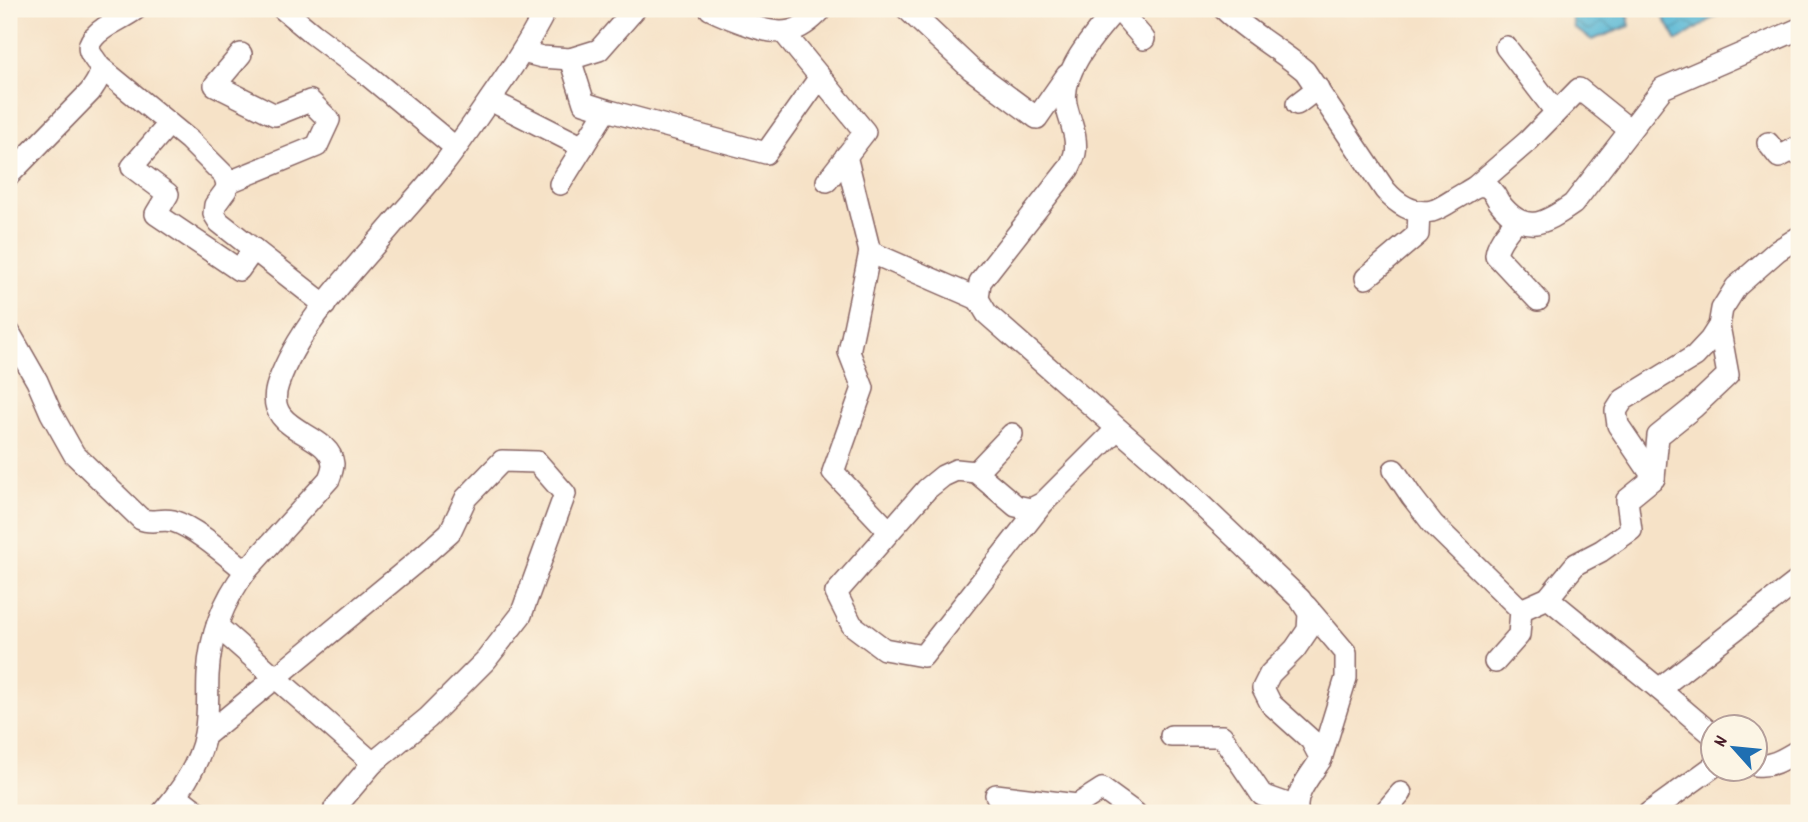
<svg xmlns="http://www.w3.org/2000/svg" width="1808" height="822" font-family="Dekko,sans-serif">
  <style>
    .water { fill: url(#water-waves); stroke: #516c80; stroke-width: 2 }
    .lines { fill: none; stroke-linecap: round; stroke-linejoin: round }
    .minor-casing { stroke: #866362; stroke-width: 24 }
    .minor { stroke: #fff; stroke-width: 21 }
  </style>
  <defs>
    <pattern id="water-waves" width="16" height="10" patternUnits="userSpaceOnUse" patternTransform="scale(1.75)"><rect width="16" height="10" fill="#58b8d6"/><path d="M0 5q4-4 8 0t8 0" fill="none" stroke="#4b95ae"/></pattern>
  </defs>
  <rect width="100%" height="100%" fill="#fcf5e5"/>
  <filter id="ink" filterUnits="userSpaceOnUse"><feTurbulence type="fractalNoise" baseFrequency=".0143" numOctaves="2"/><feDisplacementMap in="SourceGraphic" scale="14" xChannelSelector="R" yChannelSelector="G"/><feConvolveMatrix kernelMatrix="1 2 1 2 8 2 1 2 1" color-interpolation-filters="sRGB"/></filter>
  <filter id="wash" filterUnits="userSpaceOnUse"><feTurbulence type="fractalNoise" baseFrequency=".00686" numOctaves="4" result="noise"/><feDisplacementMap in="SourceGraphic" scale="28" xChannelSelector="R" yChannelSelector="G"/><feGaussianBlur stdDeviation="1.57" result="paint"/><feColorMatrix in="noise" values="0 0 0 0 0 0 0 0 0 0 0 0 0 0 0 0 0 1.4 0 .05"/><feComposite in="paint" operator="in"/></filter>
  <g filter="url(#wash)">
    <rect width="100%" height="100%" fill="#f6e2c7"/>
    <g class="water">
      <path d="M1570 9H1627L1630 26 1592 40 1574 28Z"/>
      <path d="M1659 9H1719L1721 13 1677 41Z"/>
    </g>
  </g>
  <g filter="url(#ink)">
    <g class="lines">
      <g class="minor-casing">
        <g id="minor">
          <path d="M283 9 313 34 365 73 456 148"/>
          <path d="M710 9C724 16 737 21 752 26 783 37 799 34 822 9"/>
          <path d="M907 9 971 69 1037 118 1067 75"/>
          <path d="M1116 9C1096 33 1060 71 1066 104 1069 120 1078 136 1075 153 1074 158 1071 164 1069 168L980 282 978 299 987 314 1157 463 1300 599 1309 613 1308 630 1295 649 1270 674 1263 688 1271 704 1311 740 1321 759C1312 774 1292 795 1298 813"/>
          <path d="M1118 9 1144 39"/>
          <path d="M1224 9C1249 33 1279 49 1305 71L1385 190C1396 203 1413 215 1432 211 1443 208 1455 198 1465 193 1471 189 1478 184 1485 186 1491 188 1496 196 1499 202 1524 235 1543 225 1573 204L1663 88 1799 29"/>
          <path d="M784 33 865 132 827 181"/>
          <path d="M1506 47 1556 112"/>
          <path d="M523 52 542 57 570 59 599 50 635 9"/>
          <path d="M570 59 584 103 606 110"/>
          <path d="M100 67 189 140 224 175 227 183 226 190 215 205 214 214 219 222 325 305"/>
          <path d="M490 100 583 147"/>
          <path d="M1297 104 1318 88"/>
          <path d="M169 124 132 167 168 194 156 214 239 270 254 249"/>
          <path d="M1768 143 1779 157 1796 148 1799 155"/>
          <path d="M846 156 870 252 978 299"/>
          <path d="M9 175 90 92C94 86 99 80 100 73 101 58 80 54 94 37 104 25 123 19 136 9"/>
          <path d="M227 183 317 146 329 120 310 101 275 115 215 85 241 54"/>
          <path d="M560 184 606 110 766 153 820 77"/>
          <path d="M1476 186 1528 141 1579 89 1630 130"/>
          <path d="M1517 220C1509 230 1497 242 1496 255L1538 300"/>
          <path d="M870 252 849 352 863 388 833 472 889 531"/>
          <path d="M1366 278 1418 234 1419 212"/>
          <path d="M9 332 37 381 51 413 74 454 141 519C152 524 161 518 173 521 196 528 227 556 246 571"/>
          <path d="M1394 470 1412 497 1433 524 1521 610"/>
          <path d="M976 472 1012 434"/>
          <path d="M1654 478 1618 425 1616 411 1623 400 1695 356 1710 340 1719 326 1722 309 1736 287 1777 251 1799 237"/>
          <path d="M1043 503 923 656 884 649 852 625 836 593 927 489 943 476 956 470 976 472 1016 506 1031 509 1043 503 1117 429"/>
          <path d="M1548 598 1659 689 1714 736"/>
          <path d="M1306 606 1346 653V678L1321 759"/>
          <path d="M217 626 373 763 335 808 337 813"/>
          <path d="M1495 662 1519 635 1521 610 1548 598 1576 564 1601 551 1631 530 1627 500 1654 478 1658 436 1693 408 1728 375 1719 326"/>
          <path d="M1659 689 1799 580"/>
          <path d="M205 736 416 562 450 532 466 498 502 461 537 462 565 494 521 615 486 660 428 718 373 763"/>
          <path d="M1171 736H1222L1262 795 1296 807"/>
          <path d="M1756 765C1773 767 1785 758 1799 750"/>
          <path d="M996 795 1077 805 1102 789 1135 813"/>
          <path d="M177 796 199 813"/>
          <path d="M162 813C181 791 200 763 205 734 209 714 207 694 208 675 210 636 223 601 246 571L329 479C331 474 333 469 333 464 330 431 261 433 278 384 298 326 353 271 392 225 409 205 428 185 444 164 458 146 471 127 484 108 507 75 528 45 546 9"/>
          <path d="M1384 813 1401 793"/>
          <path d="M1649 813 1714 766"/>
        </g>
      </g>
      <use href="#minor" class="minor"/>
    </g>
  </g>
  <rect width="1808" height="822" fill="none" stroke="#fcf5e5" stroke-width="35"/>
  <g transform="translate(1734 748) rotate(297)"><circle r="33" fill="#fcf5e5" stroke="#b59f9b" stroke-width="2"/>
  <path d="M0-5L12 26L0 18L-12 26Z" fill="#1f6fb2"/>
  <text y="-10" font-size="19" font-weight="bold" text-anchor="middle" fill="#4a1f2b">N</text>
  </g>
</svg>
